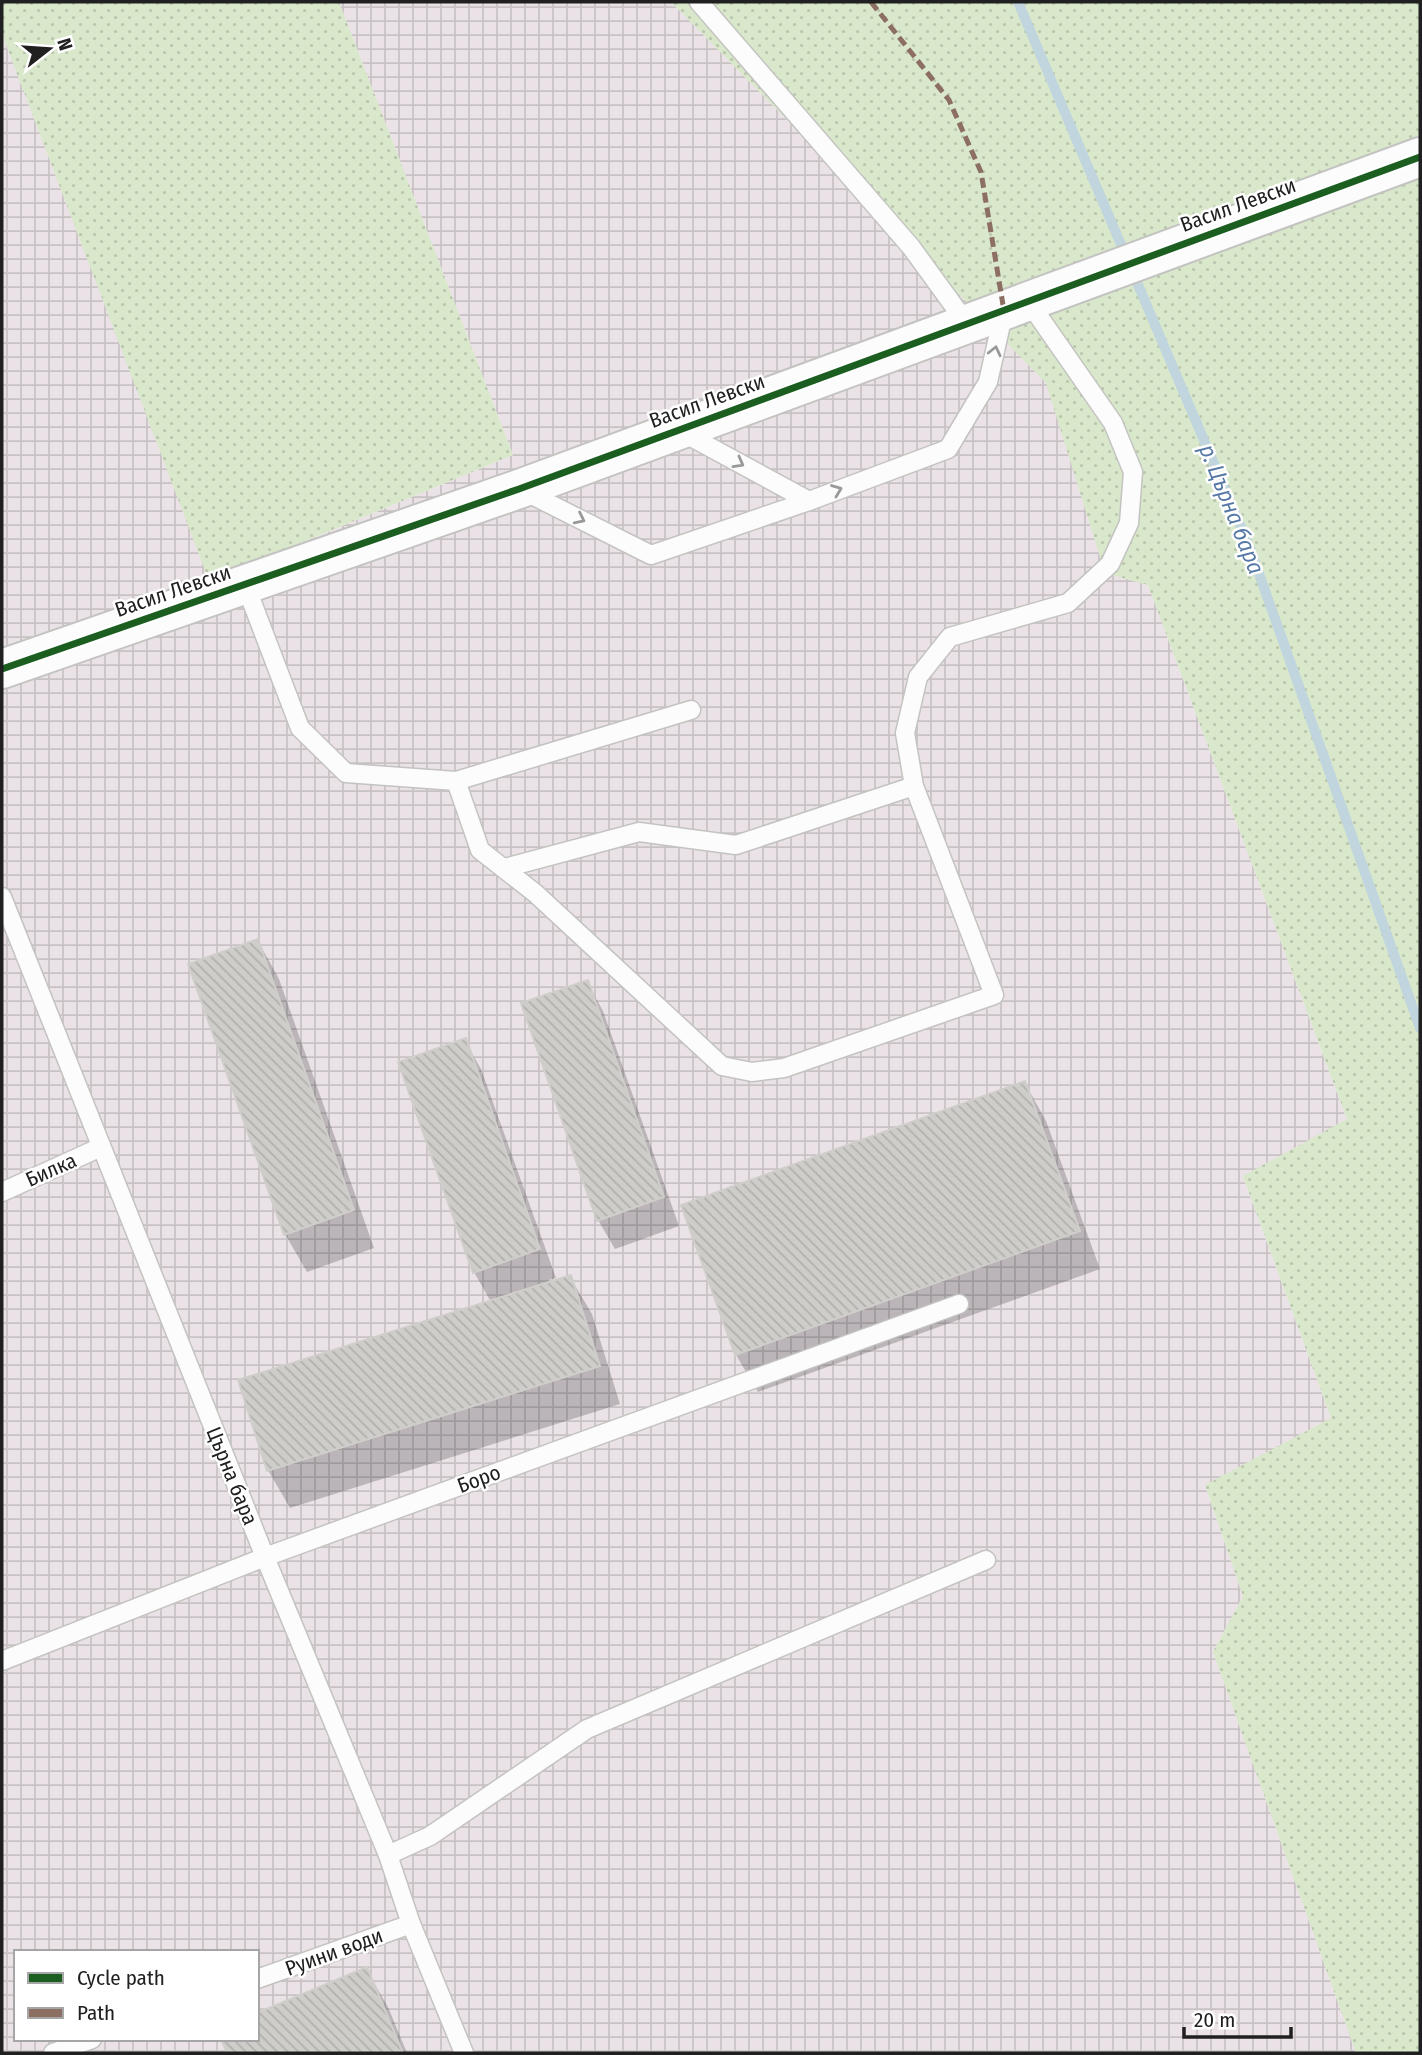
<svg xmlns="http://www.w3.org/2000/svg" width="1422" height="2055" font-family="'Fira Sans Condensed',sans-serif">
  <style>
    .industrial { fill: url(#industrial-grid); fill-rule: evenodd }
    .grass { fill: url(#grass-dots) }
    .shadow { fill: #0003 }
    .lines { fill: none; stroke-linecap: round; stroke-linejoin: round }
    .stream { stroke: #c0d5dd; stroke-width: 10 }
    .building { fill: url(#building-back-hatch); stroke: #d0cecb; stroke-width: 2 }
    .service-casing { stroke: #c3c3c1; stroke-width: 21 }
    .tertiary-casing { stroke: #c3c3c1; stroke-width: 42 }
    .service { stroke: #fcfcfc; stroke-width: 18 }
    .tertiary { stroke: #fcfcfc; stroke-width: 38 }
    .quiet { stroke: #8d6e63; stroke-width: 5; stroke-dasharray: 10 5; stroke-linecap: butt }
    .cycleway-casing { stroke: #fff; stroke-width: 11 }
    .cycleway { stroke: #1b5e20; stroke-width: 7 }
    .oneway { stroke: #999 }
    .labels { text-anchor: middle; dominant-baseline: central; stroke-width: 5; stroke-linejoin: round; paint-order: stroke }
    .street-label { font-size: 21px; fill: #202020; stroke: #fff }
    .water-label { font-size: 23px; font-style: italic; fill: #5678a6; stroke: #fff }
  </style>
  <defs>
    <pattern id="industrial-grid" width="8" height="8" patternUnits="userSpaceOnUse" patternTransform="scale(1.75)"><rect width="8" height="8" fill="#eae2e6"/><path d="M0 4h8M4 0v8" fill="none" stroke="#c8c2c5"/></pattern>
    <pattern id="grass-dots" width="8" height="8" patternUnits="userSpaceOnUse" patternTransform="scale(1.75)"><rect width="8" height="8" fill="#d9e8cb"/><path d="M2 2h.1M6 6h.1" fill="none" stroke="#bac7ae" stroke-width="1.8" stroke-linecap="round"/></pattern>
    <pattern id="building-back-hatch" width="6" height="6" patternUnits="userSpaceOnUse" patternTransform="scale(1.75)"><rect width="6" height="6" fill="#cecdca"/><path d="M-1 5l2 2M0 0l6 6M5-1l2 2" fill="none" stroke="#b1b0ad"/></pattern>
  </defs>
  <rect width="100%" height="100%" fill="#edece9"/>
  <path class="industrial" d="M339 2H671L1047 383 1105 573 1148 585 1347 1120 1243 1177 1331 1418 1205 1486 1243 1596 1213 1652 1356 2053H2V34L210 581 513 455ZM16 1952H257V2039H16Z"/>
  <g class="grass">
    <path d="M2 2H339L513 455 209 581 2 34Z"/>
    <path d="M671 2H1420V2053H1356L1213 1652 1243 1596 1205 1485 1331 1418 1243 1176 1347 1119 1148 585 1105 573 1046 383Z"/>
  </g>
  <g class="shadow">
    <path d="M258 941 279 979 374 1248 307 1272 285 1234Z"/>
    <path d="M587 982 603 1011 679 1226 615 1249 598 1220Z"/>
    <path d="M465 1041 481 1069 556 1278 549 1280 550 1283 570 1277 592 1314 620 1404 290 1508 268 1470 491 1302 474 1272Z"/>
    <path d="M1025 1083 1046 1121 1100 1269 758 1392 736 1355 683 1206Z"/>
    <path d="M366 1969 388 2007 407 2053H229L223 2039H257Z"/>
  </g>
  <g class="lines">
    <path class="stream" d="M1018 2 1251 551 1420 1028"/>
  </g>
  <g class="building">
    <path d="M258 939 354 1210 284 1235 188 964Z"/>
    <path d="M588 980 664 1197 597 1221 521 1003Z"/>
    <path d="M466 1038 540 1249 473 1273 398 1062Z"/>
    <path d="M1025 1081 1080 1231 735 1355 681 1205Z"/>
    <path d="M571 1275 600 1366 267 1471 238 1380Z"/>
    <path d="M367 1967 403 2053H227L221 2039H257V2013Z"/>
  </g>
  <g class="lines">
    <g class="service-casing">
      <g id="service">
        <path d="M699 2 911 247 967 324"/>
        <path d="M682 432 809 501"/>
        <path d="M522 490 651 555 809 501 948 449 988 382 1004 311"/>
        <path d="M245 584 300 728 346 773 456 781 691 710"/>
        <path d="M456 781 480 850 535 893 722 1066 752 1072 784 1068 994 995 914 786 905 733 918 677 950 637 1068 603 1110 564 1129 523 1133 472 1113 423 1028 301"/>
        <path d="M505 868 639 832 736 845 914 786"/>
        <path d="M2 897 265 1557 388 1855 411 1924 464 2053"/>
        <path d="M2 1192 101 1147"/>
        <path d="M2 1661 265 1557 959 1304"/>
        <path d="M388 1855 430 1836 587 1729 986 1560"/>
        <path d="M257 1979 411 1924"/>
        <path d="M53 2053 92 2039"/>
      </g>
    </g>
    <g class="tertiary-casing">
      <path id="tertiary" d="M2 669 519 489 1420 157"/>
    </g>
    <use href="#service" class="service"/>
    <use href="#tertiary" class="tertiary"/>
    <path class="quiet" d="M871 2 949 100 981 172 1004 311"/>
    <g class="cycleway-casing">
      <path id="cycleway" d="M2 669 519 489 1420 157"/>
    </g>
    <use href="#cycleway" class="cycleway"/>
  </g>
  <defs><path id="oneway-chevron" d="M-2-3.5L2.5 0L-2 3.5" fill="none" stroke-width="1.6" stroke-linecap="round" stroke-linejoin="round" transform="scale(1.75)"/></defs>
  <g class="oneway">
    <use href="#oneway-chevron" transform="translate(995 351) rotate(-77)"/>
    <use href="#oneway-chevron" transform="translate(739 463) rotate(29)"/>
    <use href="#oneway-chevron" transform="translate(837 490) rotate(-21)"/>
    <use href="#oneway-chevron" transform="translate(580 519) rotate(26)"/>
  </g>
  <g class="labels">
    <g class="street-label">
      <text transform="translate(1238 205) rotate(-20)">Васил Левски</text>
      <text transform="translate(707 401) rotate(-20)">Васил Левски</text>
      <text transform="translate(173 591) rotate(-19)">Васил Левски</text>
      <text transform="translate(51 1170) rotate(-24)">Билка</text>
      <text transform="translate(232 1476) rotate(68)">Църна бара</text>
      <text transform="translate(479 1479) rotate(-20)">Боро</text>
      <text transform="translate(334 1952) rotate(-20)">Руини води</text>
    </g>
    <g class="water-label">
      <text transform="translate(1232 509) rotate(68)">р. Църна бара</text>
    </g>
  </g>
  <rect width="1422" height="2055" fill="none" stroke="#202020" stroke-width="7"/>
  <rect x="14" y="1950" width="245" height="91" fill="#ffffff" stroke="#a6a6a6" stroke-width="2"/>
  <rect x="28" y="1973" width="35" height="10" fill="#1b5e20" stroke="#a6a6a6" stroke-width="2"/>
  <text x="77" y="1985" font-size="21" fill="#202020">Cycle path</text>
  <rect x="28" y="2008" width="35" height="10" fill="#8d6e63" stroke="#a6a6a6" stroke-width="2"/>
  <text x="77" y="2020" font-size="21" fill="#202020">Path</text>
  <g transform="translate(49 49) rotate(73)" stroke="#ffffff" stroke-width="5" paint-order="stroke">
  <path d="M0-5L12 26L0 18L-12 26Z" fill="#202020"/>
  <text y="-10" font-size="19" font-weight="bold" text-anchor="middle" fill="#202020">N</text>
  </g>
  <path d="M1184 2027v10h107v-10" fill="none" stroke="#202020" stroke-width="3.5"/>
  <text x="1194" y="2027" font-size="21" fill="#202020" stroke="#ffffff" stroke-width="5" paint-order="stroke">20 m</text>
</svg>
